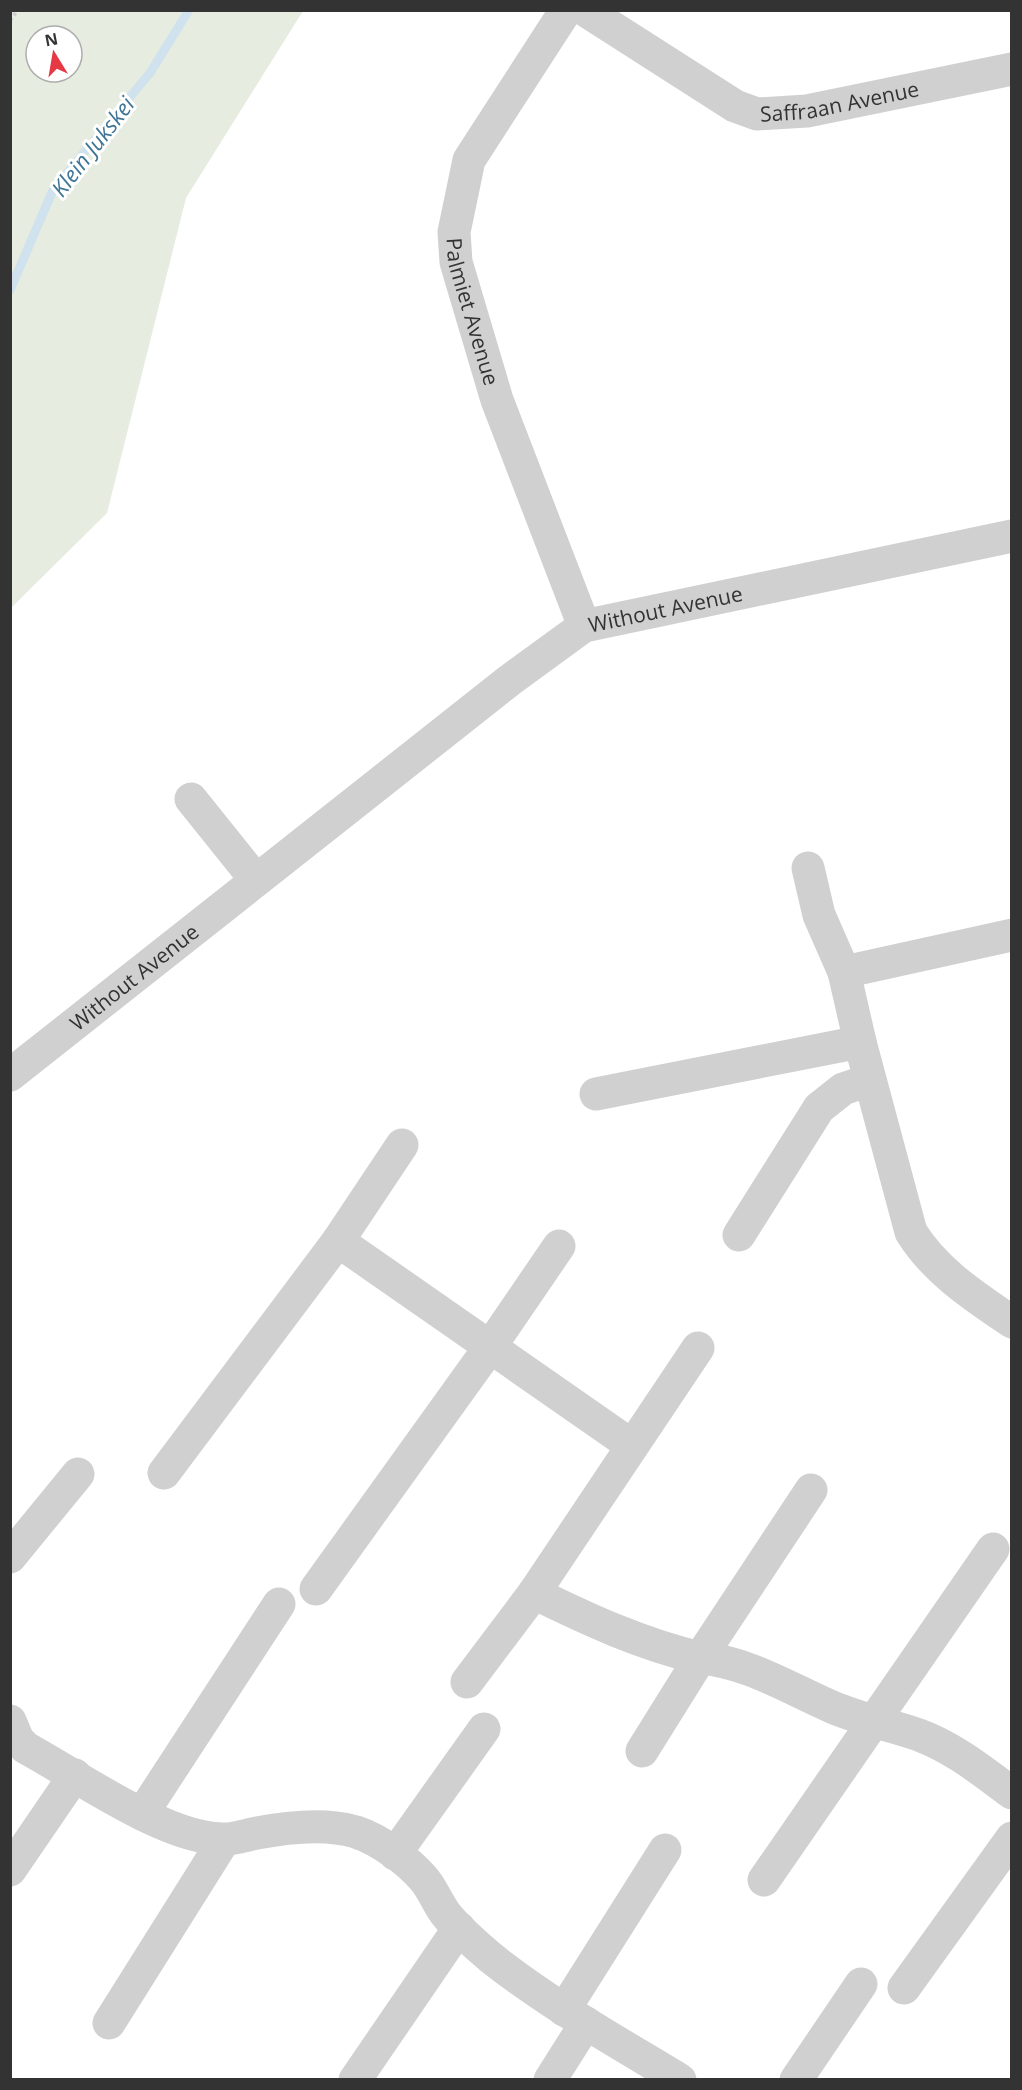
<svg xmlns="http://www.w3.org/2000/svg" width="1022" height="2090" font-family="'Open Sans',sans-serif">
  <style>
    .green { fill: #e6ecdf; fill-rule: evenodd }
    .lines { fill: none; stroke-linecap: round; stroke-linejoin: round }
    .stream { stroke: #cfe2ee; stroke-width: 9 }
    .path { stroke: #cdcdcd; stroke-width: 4; stroke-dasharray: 3 3; stroke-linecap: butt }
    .minor { stroke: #d0d0d0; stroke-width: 33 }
    .labels { text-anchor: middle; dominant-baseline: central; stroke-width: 6; stroke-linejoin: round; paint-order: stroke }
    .street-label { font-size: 21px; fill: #333; stroke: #fff }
    .water-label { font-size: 22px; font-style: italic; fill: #3f7597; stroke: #fff }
  </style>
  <rect width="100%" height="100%" fill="#fff"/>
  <path class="green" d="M11 10 303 11 186 198 107 513 11 608ZM36 36H72V72H36Z"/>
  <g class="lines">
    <path class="stream" d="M10 290 53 190 150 73 189 10"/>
    <path class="path" d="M10 20 18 10"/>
    <g class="minor">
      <path id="s1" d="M566 10 469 160 454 232 456 262 497 400 584 626"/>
      <path id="s2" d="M585 10 735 106 757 114 807 111 1012 69"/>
      <path d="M191 799 256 880"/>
      <path d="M808 868 819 915 844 972"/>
      <path d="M1012 935 844 972 860 1042 911 1232C935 1271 974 1296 1012 1322"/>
      <path id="s3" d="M10 1075 510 680 584 626 1012 536"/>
      <path d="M596 1094 860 1042"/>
      <path d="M402 1145 338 1241 631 1445"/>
      <path d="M739 1235 819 1108 843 1089 869 1080"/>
      <path d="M164 1473 338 1241"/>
      <path d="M10 1557 78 1474"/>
      <path d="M316 1589 490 1347 559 1246"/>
      <path d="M534 1593C589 1620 641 1644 700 1658L811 1490"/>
      <path d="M467 1682 534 1593 698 1348"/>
      <path d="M10 1721 18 1740 26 1748C78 1776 164 1838 222 1839 233 1840 246 1835 257 1833 288 1827 326 1823 356 1832 380 1840 407 1860 423 1878 432 1888 437 1902 445 1913 457 1929 475 1944 490 1957 549 2004 616 2041 680 2080"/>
      <path d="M642 1751 700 1658C748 1662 788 1688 832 1707 860 1719 890 1725 919 1735 954 1748 982 1771 1012 1793"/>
      <path d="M142 1814 279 1604"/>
      <path d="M395 1854 484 1729"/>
      <path d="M10 1870 75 1775"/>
      <path d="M764 1880 993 1549"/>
      <path d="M904 1988 1012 1838"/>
      <path d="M564 2010 665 1850"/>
      <path d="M109 2023 224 1840"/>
      <path d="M355 2080 459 1928"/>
      <path d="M550 2080 586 2023"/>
      <path d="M796 2080 861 1984"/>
    </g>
  </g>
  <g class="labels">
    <g class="street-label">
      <text stroke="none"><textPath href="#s2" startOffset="285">Saffraan Avenue</textPath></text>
      <text stroke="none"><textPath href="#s1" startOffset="334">Palmiet Avenue</textPath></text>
      <text stroke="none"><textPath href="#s3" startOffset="812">Without Avenue</textPath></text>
      <text stroke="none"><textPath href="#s3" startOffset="158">Without Avenue</textPath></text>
    </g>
    <g class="water-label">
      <text transform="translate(92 146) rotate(-52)">Klein Jukskei</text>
    </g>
  </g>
  <rect width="1022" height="2090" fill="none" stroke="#333333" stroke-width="24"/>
  <g transform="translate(54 54) rotate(349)"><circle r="28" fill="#ffffff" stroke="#adadad" stroke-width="1.5"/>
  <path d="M0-4.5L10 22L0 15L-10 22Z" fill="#e63946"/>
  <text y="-9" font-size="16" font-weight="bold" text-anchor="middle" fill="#333333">N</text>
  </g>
</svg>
